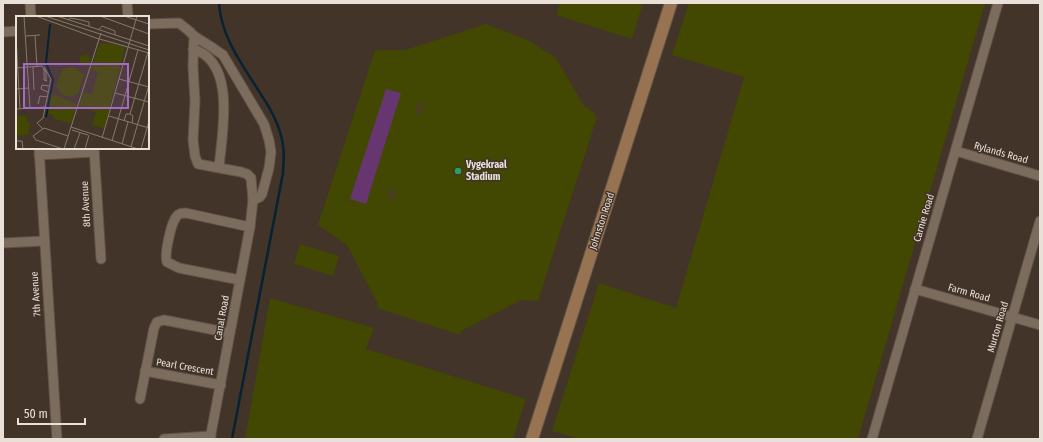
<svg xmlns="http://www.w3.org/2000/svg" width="1043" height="442" font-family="'Fira Sans Condensed',sans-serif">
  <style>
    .green { fill: #424702 }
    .sand { fill: #473f1f }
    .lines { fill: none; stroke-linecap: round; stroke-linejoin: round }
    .stream { stroke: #072232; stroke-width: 2.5 }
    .building { fill: #673671 }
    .street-casing { stroke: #5f5248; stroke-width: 11 }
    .secondary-casing { stroke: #5f5248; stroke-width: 14 }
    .street { stroke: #7c6c5e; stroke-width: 9 }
    .secondary { stroke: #987351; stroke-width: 12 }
    .leisure-dot { fill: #2e9e5b; stroke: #423428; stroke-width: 1.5 }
    .labels { text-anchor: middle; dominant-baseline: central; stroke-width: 3; stroke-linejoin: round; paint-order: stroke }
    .street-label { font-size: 10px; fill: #e9e0d8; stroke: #423428 }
    .poi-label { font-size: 10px; font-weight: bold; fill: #e9e0d8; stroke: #423428; text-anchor: start }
    .inset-river { fill: none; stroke: #072232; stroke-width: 2 }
    .inset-road { fill: none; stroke: #85796e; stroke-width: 1 }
    .view { fill: #a26bc8; fill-opacity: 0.15; stroke: #a26bc8; stroke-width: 2 }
    .inset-edge { fill: none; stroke: #e9e0d8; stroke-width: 2 }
  </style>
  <rect width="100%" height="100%" fill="#423428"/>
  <g class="green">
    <path d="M560 3H643L632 39 556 15Z"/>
    <path d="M689 3H985L858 439H579L552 431 599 283 676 308 744 77 672 55Z"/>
    <path d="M486 24 528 40 556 58 584 106 595 113 594 116 597 117 538 301 521 300 461 331 460 335 377 308 378 304 347 245 318 225 375 50H405Z"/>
    <path d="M300 244 339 256 333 276 294 264Z"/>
    <path d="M270 298 374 328 366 349 526 399 513 439H245Z"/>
  </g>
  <g class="sand">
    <path d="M418 102 424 104 420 116 414 114Z"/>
    <path d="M391 188 397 190 393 201 387 199Z"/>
  </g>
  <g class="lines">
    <path class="stream" d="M219 3C221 38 244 67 262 96 272 111 281 128 283 146 285 155 283 164 283 173L232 439"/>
  </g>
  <path class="building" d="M386 89 401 93 366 204 350 199Z"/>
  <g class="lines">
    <g class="street-casing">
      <g id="street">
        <path d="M30 3 31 17"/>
        <path d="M127 3 128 17"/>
        <path d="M148 24 179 23 189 31 194 36 193 67 195 101 193 140 195 156 198 164 241 172 247 174 251 178 253 200 250 227 210 439"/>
        <path d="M3 32 17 31"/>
        <path d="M194 36 213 48 223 55 264 124 269 140 271 152 269 168 262 194 260 197 253 200"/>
        <path d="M193 49C237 62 222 133 219 167"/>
        <path d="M39 148 57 439"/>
        <path d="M94 148 101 259"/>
        <path d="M956 151 1040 176"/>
        <path d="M39 155 94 152"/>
        <path d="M3 243 44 241"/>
        <path d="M240 280 179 268 167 262C164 255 171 222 177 216 179 213 182 213 186 213L250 227"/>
        <path d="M915 289 1040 325"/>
        <path d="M145 371 221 385"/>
        <path d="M140 399 154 328 157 322 164 320 230 333"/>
        <path d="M164 439 211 436"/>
        <path d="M872 439 998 3"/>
        <path d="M977 439 1040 221"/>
      </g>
    </g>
    <g class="secondary-casing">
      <path id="secondary" d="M532 439 671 3"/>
    </g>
    <use href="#street" class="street"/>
    <use href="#secondary" class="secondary"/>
  </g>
  <circle class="leisure-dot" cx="458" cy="171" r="4"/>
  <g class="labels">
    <g class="street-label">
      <text transform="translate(1001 153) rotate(16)">Rylands Road</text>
      <text transform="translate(86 204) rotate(-93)">8th Avenue</text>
      <text transform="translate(924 218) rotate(-73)">Carnie Road</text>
      <text transform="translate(602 221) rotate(-72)">Johnston Road</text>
      <text transform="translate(969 293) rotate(16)">Farm Road</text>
      <text transform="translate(36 294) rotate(-94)">7th Avenue</text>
      <text transform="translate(222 318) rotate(-80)">Canal Road</text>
      <text transform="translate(998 327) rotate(-74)">Murton Road</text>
      <text transform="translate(185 367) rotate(10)">Pearl Crescent</text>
    </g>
    <g class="poi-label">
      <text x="466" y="165">Vygekraal<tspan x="466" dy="12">Stadium</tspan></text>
    </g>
  </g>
  <g transform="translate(16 16)">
    <rect width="133" height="133" fill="#423428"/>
    <path d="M84 27 98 28 109 32 88 112 76 109 80 96 63 91 68 76 76 78 82 56 75 53ZM63.5 44a5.5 5.5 0 1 1 11 0a5.5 5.5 0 1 1-11 0ZM57 50 68 59 62 78 54 81 46 79 40 70 46 53ZM35 77 61 88 55 107 39 103 37 99 32 97ZM1 100H11V106L14 107 12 119 0 120Z" fill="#424702"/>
    <path class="inset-river" d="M30 101 37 64 30 47 34 8"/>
    <path class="inset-road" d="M8 0 14 92M20 0 80 22 133 37M29 0 133 34M41 0 133 30M84 0 133 18M108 0 133 8M52 4 54 2 65 4 73 6V10M83 14 86 10 99 15V19M10 20 24 19M19 20 21 50M0 21 4 93M17 50 18 74M0 52 26 50 30 56V65M28 53V64L31 65M103 63 133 71M0 73 13 72M32 76 25 73 26 69 33 70M99 77 133 86M22 88 24 80 31 81M0 93 29 91M114 98 132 36M93 100 133 112M108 105 110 98H114L117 100 116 107M55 111 122 133M27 113 21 107 27 102 35 63 28 51M56 114 72 119M86 122 121 0M0 125H6L7 133M96 125 122 34M106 128 112 106M115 131 133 69M47 133 20 124 17 120 28 112 52 120M48 133 85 17M58 133 64 117M69 133 73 119M125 133 133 105"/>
    <path class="view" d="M8 48H112V92H8Z"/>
    <rect width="133" height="133" class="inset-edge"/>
  </g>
  <rect width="1043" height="442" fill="none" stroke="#e9e0d8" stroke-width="8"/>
  <path d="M18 418v6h67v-6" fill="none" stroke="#e9e0d8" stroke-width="2"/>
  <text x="24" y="418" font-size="12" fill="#e9e0d8" stroke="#423428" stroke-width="3" paint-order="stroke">50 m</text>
</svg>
